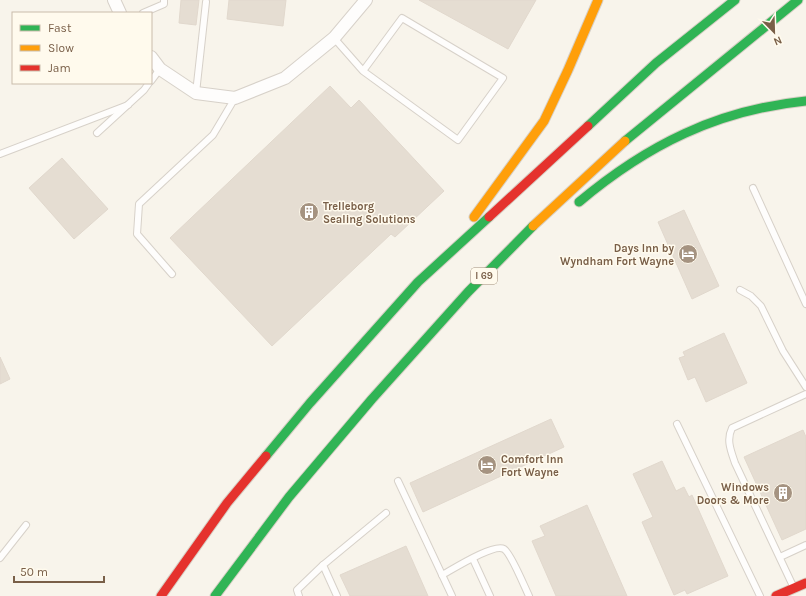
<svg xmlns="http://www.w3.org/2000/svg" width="806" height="596" font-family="Karla,sans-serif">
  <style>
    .building { fill: #e5ddd2; stroke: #e1d8cd }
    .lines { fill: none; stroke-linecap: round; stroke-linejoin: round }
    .lane-casing { stroke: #d7d1c9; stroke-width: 8 }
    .street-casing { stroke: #d7d1c9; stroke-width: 14 }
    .fast-casing { stroke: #d7cfc5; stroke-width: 11 }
    .slow-casing { stroke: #d7cfc5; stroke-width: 11 }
    .jam-casing { stroke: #d7cfc5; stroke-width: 11 }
    .lane { stroke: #fefdfc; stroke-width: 6 }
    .street { stroke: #fefdfc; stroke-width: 12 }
    .fast { stroke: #30b455; stroke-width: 9 }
    .slow { stroke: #ff9f0a; stroke-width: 9 }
    .jam { stroke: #e5322d; stroke-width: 9 }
    .labels { text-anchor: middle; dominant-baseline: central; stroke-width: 3; stroke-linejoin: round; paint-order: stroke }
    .shield { fill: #fffaed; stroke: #a18e7a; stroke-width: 1 }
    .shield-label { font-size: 10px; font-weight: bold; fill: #795f48 }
    .poi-label { font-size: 11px; font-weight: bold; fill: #795f48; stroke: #fffaed; text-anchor: start }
  </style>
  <rect width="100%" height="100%" fill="#f8f4eb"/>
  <g class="building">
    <path d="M181 0H199L196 25 179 23Z"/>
    <path d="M229 0H286L283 26 227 19Z"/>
    <path d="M419 0H536L508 49Z"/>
    <path d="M330 86 351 108 359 100 444 191 395 237 391 234 272 346 170 238Z"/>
    <path d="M62 158 108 209 74 239 29 188Z"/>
    <path d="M684 210 719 286 692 299 658 222Z"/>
    <path d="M724 333 747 383 706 402 695 377 688 380 679 358 685 356 683 352Z"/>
    <path d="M0 357 10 379 0 384Z"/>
    <path d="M551 419 564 447 423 512 410 483Z"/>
    <path d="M803 430 806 437V529L782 540 744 457Z"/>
    <path d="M662 461 676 491 684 487 689 497 692 495 728 576 687 594 685 590 674 595 642 522 653 517 633 474Z"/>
    <path d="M587 505 627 596H556L532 541 545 536 540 526Z"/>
    <path d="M406 546 428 596H350L340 575Z"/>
  </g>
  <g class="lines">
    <g class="lane-casing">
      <g id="lane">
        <path d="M143 13 164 4V0"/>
        <path d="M334 38 363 71 458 140 503 78 402 18 363 71"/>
        <path d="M151 81 160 69"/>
        <path d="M196 93 206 2"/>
        <path d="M97 133 144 90 149 83"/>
        <path d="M0 154 128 105"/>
        <path d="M753 188 806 304"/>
        <path d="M172 274 137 234 139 204 213 135 235 98"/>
        <path d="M740 290 751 296 761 306 783 351 806 387"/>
        <path d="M677 424 760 596"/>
        <path d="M398 481 452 596"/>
        <path d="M780 557 806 545"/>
        <path d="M0 558 26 525"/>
        <path d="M473 559 490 596"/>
        <path d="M442 575C453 569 494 543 504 549 511 553 525 588 529 596"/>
        <path d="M793 586 735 463C731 451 726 440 732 428L806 394"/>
        <path d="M299 596 297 590 323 565"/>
        <path d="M337 596 323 565 386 513"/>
      </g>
    </g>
    <g class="street-casing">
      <g id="street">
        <path d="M114 0 120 13"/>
        <path d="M151 57 160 69 196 93 235 98 285 78 334 38 366 0"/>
      </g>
    </g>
    <g class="fast-casing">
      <g id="fast">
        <path d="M588 126 656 63 735 0"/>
        <path d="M625 141 798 0"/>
        <path d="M579 202C647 145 717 110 806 101"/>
        <path d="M266 456 310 403 418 282 489 217"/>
        <path d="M215 596 289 497 372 399 468 292 533 226"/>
      </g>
    </g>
    <g class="slow-casing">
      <g id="slow">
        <path d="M474 217 544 121 568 70 598 0"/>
        <path d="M533 226 625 141"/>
      </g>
    </g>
    <g class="jam-casing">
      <g id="jam">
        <path d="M489 217 588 126"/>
        <path d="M161 596 227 503 266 456"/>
        <path d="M776 596 806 583"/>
      </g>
    </g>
    <use href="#lane" class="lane"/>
    <use href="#street" class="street"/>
    <use href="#fast" class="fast"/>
    <use href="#slow" class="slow"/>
    <use href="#jam" class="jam"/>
  </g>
  <defs>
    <g id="building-disc" transform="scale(1)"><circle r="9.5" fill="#a59381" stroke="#fffaed"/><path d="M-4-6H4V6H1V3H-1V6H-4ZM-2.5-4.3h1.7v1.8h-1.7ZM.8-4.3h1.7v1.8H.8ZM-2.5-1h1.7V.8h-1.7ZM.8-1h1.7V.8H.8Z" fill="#fff"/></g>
    <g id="hotel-disc" transform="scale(1)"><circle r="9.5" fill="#a59381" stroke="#fffaed"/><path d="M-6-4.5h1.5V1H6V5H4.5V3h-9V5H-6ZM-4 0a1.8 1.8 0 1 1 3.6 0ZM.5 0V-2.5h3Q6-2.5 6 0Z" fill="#fff"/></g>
  </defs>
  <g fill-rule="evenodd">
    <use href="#building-disc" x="309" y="212"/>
    <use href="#hotel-disc" x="688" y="254"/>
    <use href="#hotel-disc" x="487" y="465"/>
    <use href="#building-disc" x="783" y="493"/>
  </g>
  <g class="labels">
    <rect class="shield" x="471" y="268" width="26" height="16" rx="3"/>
    <g class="shield-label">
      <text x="484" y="276">I 69</text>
    </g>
    <g class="poi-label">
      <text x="323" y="206">Trelleborg<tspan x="323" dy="13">Sealing Solutions</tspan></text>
      <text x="674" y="248" text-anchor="end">Days Inn by<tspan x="674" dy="13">Wyndham Fort Wayne</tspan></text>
      <text x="501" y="459">Comfort Inn<tspan x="501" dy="13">Fort Wayne</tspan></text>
      <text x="769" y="487" text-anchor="end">Windows<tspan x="769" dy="13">Doors &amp; More</tspan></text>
    </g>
  </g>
  <rect x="12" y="12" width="140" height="72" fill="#fffaed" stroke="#c9bcab"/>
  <rect x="20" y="25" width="20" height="6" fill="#30b455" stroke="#c9bcab"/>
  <text x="48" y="32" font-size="12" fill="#795f48">Fast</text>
  <rect x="20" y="45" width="20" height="6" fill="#ff9f0a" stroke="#c9bcab"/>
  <text x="48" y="52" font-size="12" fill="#795f48">Slow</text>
  <rect x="20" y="65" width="20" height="6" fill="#e5322d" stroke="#c9bcab"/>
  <text x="48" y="72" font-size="12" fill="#795f48">Jam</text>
  <g transform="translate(774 32) rotate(157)" stroke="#fffaed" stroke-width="3" paint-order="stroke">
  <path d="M0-3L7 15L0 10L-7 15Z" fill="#795f48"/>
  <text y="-6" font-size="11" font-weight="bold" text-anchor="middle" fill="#795f48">N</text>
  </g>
  <path d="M14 576v6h90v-6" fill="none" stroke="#795f48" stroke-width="2"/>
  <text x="20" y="576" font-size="12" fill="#795f48" stroke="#fffaed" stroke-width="3" paint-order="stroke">50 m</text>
</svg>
